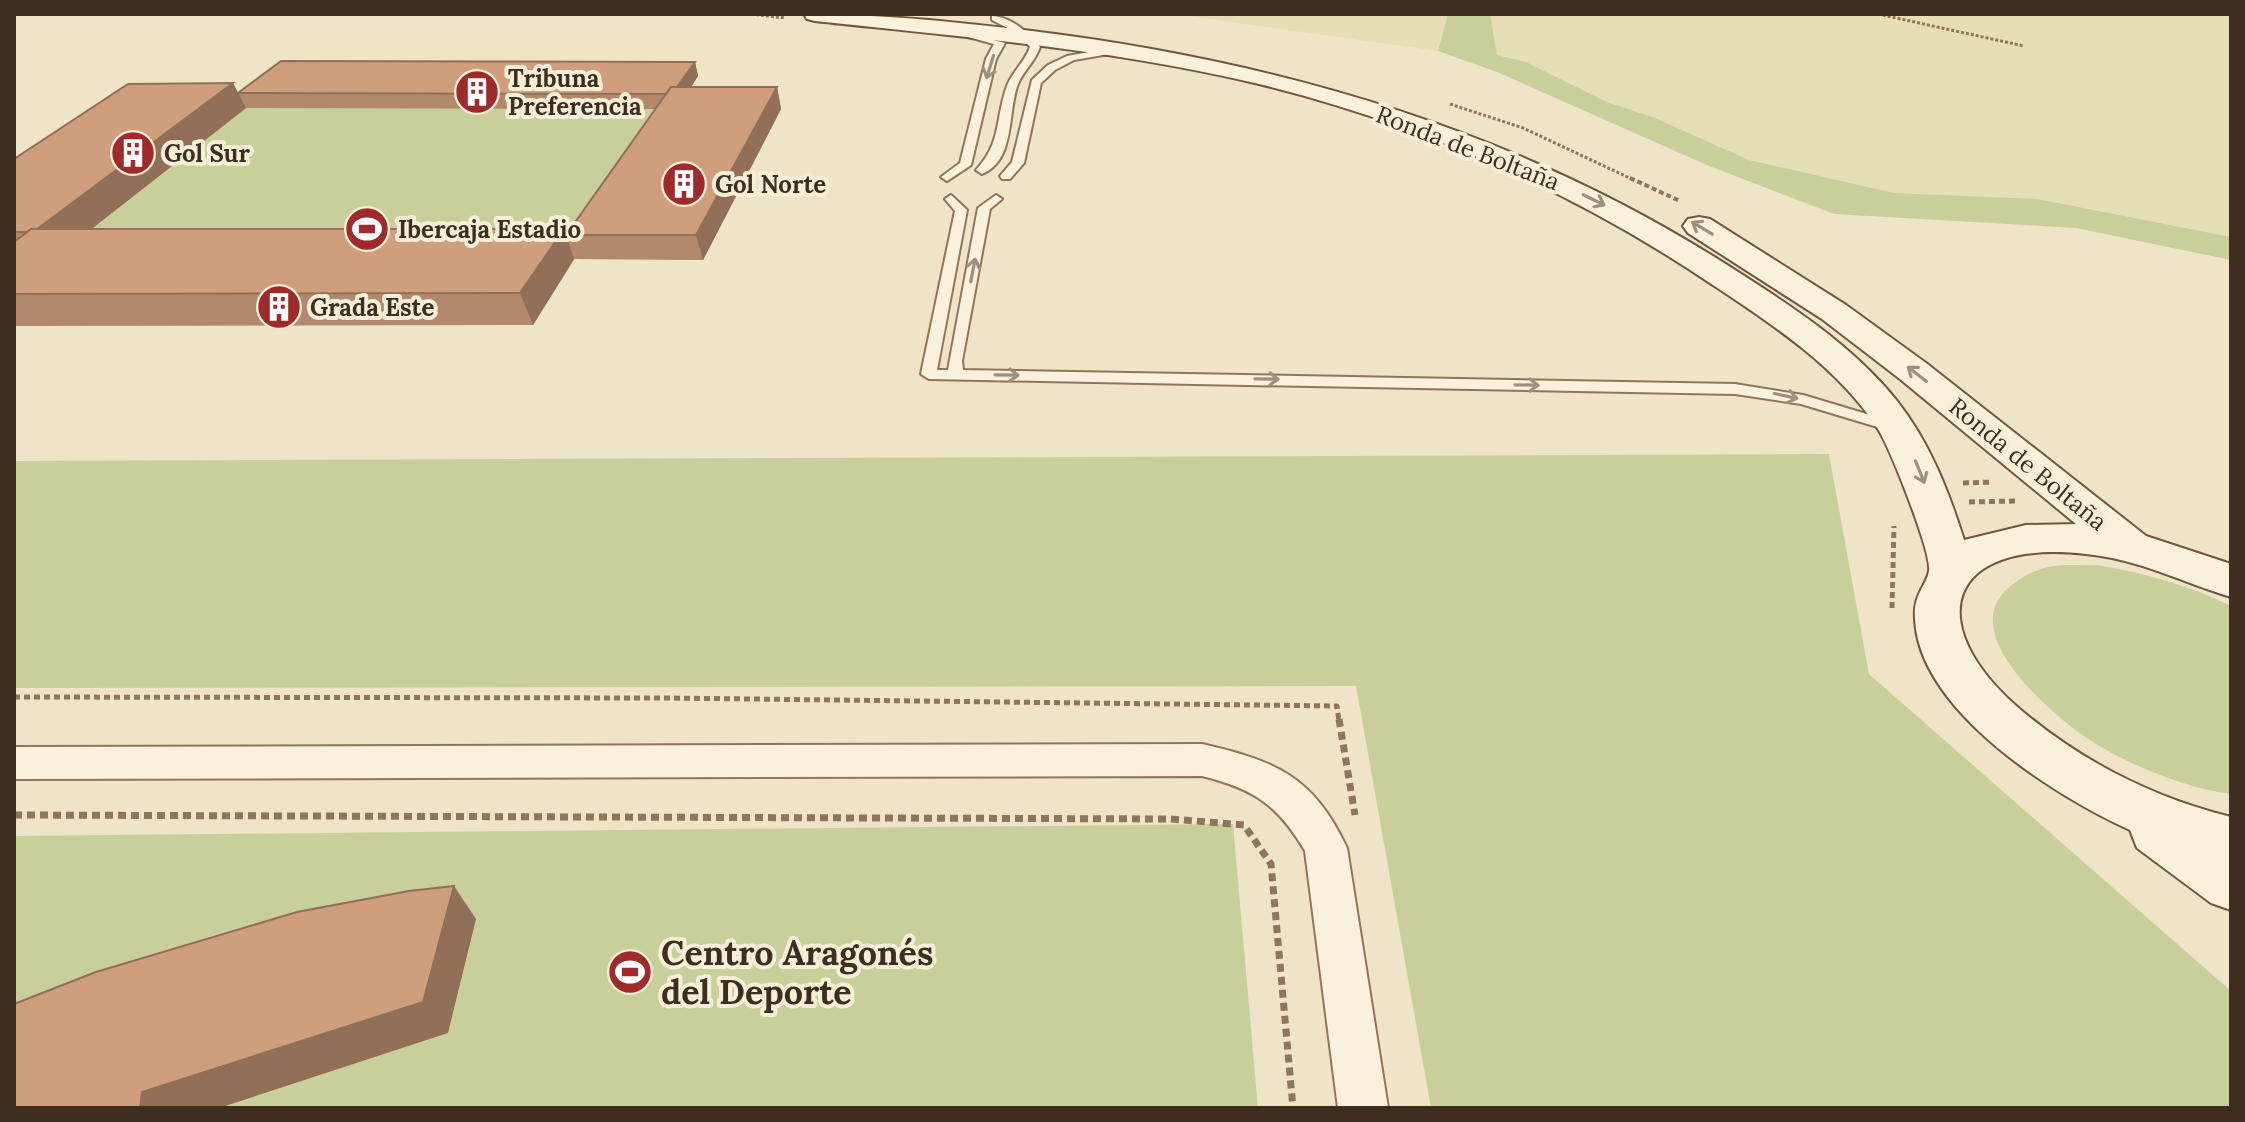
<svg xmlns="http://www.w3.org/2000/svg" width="2245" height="1122" font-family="Lora,serif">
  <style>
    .farmland { fill: #e6deb5 }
    .green { fill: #c9cf9b }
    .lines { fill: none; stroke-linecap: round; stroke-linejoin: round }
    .lane-casing { stroke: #8d765c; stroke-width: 4 }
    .street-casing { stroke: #8d765c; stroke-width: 4 }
    .secondary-casing { stroke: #6f573f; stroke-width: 4 }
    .path-far3 { stroke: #8d765c; stroke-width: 3; stroke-dasharray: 3 2; stroke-linecap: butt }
    .path-far2 { stroke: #8d765c; stroke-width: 4; stroke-dasharray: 5 3; stroke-linecap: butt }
    .path-far1 { stroke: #8d765c; stroke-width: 5; stroke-dasharray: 6 4; stroke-linecap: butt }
    .path { stroke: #8d765c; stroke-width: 7; stroke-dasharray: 8 5; stroke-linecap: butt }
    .lane { fill: #faf1dc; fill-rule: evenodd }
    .street { fill: #faf1dc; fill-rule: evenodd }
    .secondary { fill: #faf1dc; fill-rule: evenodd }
    .wall { fill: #b2896c; fill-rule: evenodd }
    .shaded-wall { fill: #916f58 }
    .building { fill: #cf9f7d; stroke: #916f58; stroke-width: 2 }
    .oneway { stroke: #9c907e }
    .labels { text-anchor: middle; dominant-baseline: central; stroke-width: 8; stroke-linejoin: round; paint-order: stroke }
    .far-poi-label { font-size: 24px; font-weight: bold; fill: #3d2e20; stroke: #f7eed8; text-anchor: start }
    .far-street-label { font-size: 24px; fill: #3d2e20; stroke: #f7eed8 }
    .near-poi-label { font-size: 34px; font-weight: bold; fill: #3d2e20; stroke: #f7eed8; text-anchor: start }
  </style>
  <rect width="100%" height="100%" fill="#f0e4c8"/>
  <g class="farmland">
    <path d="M1173 14H1448L1438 51Z"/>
    <path d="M1490 14H2231V237L2039 199 1894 193 1749 160 1655 118 1607 102 1526 62 1497 55Z"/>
  </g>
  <g class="green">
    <path d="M1448 14H1490L1497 55 1526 62 1607 102 1655 118 1749 160 1894 193 2038 199 2231 237V260L2076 228 1834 214 1709 166 1497 72 1438 51Z"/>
    <path d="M698 76 677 109H781L703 260 575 259 533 325 14 326V198L142 108Z"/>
    <path d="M1829 454 1869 674 2231 991V1108H1431L1356 686 14 688V461Z"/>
    <path d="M2097 565C2145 573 2188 585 2231 606V794C2183 788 2118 761 2078 732 2046 708 1960 634 2006 590 2020 577 2035 569 2054 566 2068 564 2083 566 2097 565Z"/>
    <path d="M1233 824 1258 1108H14V836Z"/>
  </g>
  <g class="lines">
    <g class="lane-casing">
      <g id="lane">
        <path d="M992 16C1011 17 1028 32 1040 47 1035 62 1023 71 1018 84 1007 112 1016 160 982 174L976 170C1002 142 995 119 1007 86 1012 72 1025 62 1030 47L1019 34 992 20Z"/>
        <path d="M961 31 1005 43 996 59 971 165 947 181 941 177 960 163 986 59 994 44 961 35Z"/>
        <path d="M1111 48 1116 51 1115 53 1074 60 1055 70 1041 83 1024 163 1010 179H1002L1000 176 1012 162 1032 80 1048 65 1067 56Z"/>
        <path d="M951 195 967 210 937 370H948L978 208 996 195 1002 199 990 209 962 361 963 370 1735 384 1803 395 1900 424 1902 427 1894 432 1801 404 1735 394 929 379 921 374 955 211 945 199Z"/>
      </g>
    </g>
    <g class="street-casing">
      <path id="street" d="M1202 744C1276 761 1313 776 1347 848L1388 1108H1338L1305 851C1277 804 1254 789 1202 776L14 779V747Z"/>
    </g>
    <g class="secondary-casing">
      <path id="secondary" d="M804 14C881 14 956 22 1032 31 1283 62 1522 132 1735 270 1793 307 1854 347 1897 401 1930 443 1948 490 1964 540L2026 525 2076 524 1900 379 1822 319 1688 233 1683 226 1688 219 1699 217 1710 219 1846 305 1926 363 2146 536 2231 564V597C2182 582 2138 559 2086 554 1946 538 1919 624 2022 711 2083 762 2154 798 2231 817V910L2211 903 2137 848 2130 830C2055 796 1919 711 1915 619 1913 594 1926 587 1929 571 1932 553 1890 448 1878 429 1839 368 1772 324 1713 285 1575 192 1421 124 1259 84 1113 49 963 37 815 21L807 19Z"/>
    </g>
    <g class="path-far3">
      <path d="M751 14 785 18"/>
      <path d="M1878 14 2024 46"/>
      <path d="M1450 104 1523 128 1634 180"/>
    </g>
    <path class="path-far2" d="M1630 178 1680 201"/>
    <g class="path-far1">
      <path d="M1963 483 1993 482"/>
      <path d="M1969 502 2015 501"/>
      <path d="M1892 608 1894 526"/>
      <path d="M14 697 668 698 1337 706 1339 721"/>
    </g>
    <g class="path">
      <path d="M1339 719 1355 815"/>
      <path d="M14 815 1171 819 1244 825 1271 864 1293 1108"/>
    </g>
    <use href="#lane" class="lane"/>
    <use href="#street" class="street"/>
    <use href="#secondary" class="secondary"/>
  </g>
  <path class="wall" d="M695 62 698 76 691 87H777L781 109 703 260 574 259 533 325 14 326V159L233 83 238 93ZM246 108 656 109 566 235 564 229H91Z"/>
  <g class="shaded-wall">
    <path d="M695 62 698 76 677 109 673 94Z"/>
    <path d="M233 83 246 108 52 260 33 232Z"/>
    <path d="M777 87 781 109 703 260 696 235Z"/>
    <path d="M564 229 574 259 533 325 520 293Z"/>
    <path d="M454 886 476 919 448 1033 219 1108H140L142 1092Z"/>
  </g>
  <g class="building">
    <path d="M281 61 695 62 677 87H671L666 94 238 93Z"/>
    <path d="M233 83 37 229H31L27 232H14V159L128 84Z"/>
    <path d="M671 87H777L696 235H566Z"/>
    <path d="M31 229H564L520 293 14 294V242Z"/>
    <path d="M454 886 423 1002 142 1092 140 1108H14V1004L96 972 297 912 409 891Z"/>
  </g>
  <defs><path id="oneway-shaft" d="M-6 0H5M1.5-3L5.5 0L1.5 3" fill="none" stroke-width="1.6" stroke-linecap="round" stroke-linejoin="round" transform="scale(2)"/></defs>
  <g class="oneway">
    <use href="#oneway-shaft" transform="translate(990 67) rotate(107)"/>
    <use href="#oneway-shaft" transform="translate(1594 200) rotate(26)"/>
    <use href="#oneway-shaft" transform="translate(1702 228) rotate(-149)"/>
    <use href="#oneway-shaft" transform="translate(973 270) rotate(-79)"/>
    <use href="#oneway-shaft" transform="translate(1917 374) rotate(-142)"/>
    <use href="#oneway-shaft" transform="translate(1007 375) rotate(1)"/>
    <use href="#oneway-shaft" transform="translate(1267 379) rotate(1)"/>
    <use href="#oneway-shaft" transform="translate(1527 385) rotate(1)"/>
    <use href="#oneway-shaft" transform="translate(1786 396) rotate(12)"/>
    <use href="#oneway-shaft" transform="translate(1920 472) rotate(68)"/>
  </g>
  <defs>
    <g id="building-disc" transform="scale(2.3)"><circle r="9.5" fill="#9e2a2b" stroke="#f7eed8"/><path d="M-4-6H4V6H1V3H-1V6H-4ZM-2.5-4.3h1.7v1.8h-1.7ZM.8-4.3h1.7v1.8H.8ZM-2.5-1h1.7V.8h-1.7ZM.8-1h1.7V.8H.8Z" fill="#fff"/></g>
    <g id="stadium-disc" transform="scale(2.3)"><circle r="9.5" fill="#9e2a2b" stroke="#f7eed8"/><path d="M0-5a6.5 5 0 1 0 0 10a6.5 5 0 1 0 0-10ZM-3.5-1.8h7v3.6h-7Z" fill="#fff"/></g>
  </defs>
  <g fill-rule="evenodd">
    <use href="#building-disc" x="477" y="92"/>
    <use href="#building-disc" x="133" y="153"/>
    <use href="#building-disc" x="684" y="184"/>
    <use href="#stadium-disc" x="367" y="229"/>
    <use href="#building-disc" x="279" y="307"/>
    <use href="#stadium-disc" x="630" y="972"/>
  </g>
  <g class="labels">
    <g class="far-poi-label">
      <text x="508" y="78">Tribuna<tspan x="508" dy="28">Preferencia</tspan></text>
      <text x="164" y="153">Gol Sur</text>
      <text x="715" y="184">Gol Norte</text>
      <text x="398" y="229">Ibercaja Estadio</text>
      <text x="310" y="307">Grada Este</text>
    </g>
    <g class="far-street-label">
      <text transform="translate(1468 148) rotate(21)">Ronda de Boltaña</text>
      <text transform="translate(2028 464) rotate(39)">Ronda de Boltaña</text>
    </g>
    <g class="near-poi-label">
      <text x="661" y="952">Centro Aragonés<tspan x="661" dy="39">del Deporte</tspan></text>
    </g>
  </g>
  <rect width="2245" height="1122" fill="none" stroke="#3d2e20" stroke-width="32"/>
</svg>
